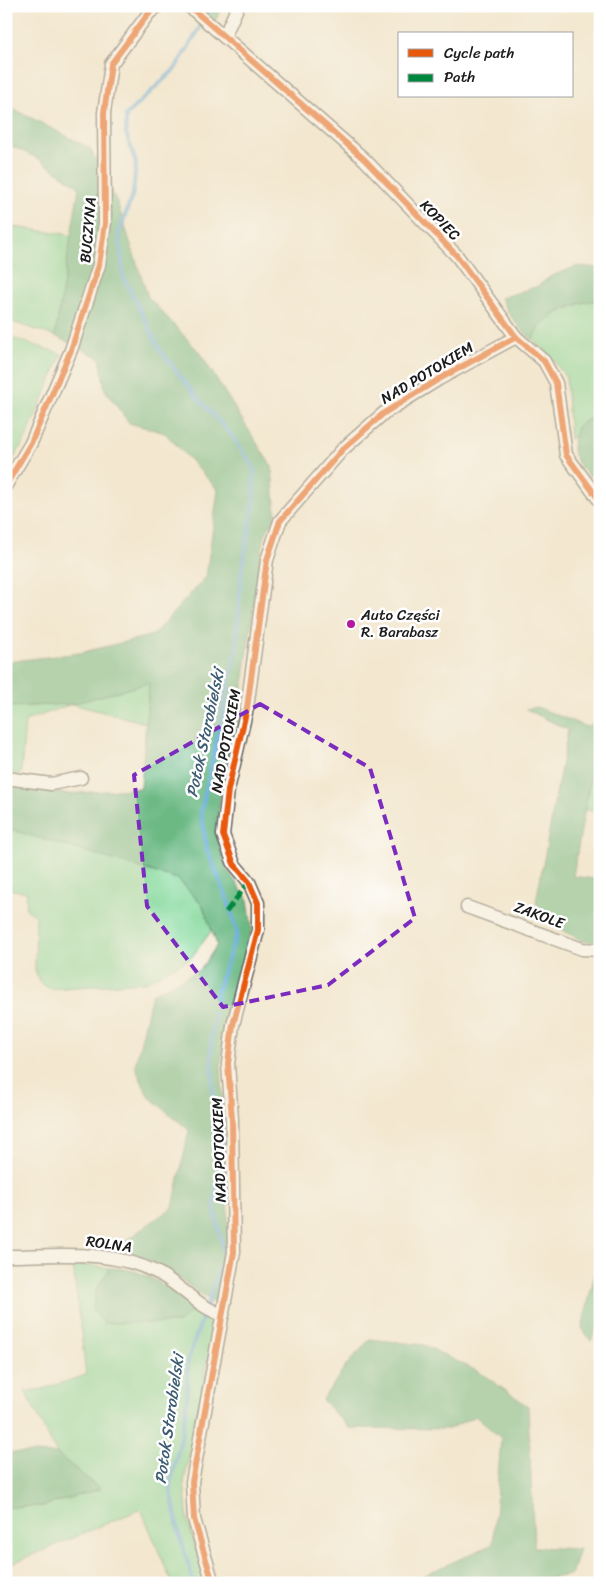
<svg xmlns="http://www.w3.org/2000/svg" width="606" height="1589" font-family="Sriracha,sans-serif">
  <style>
    .green { fill: #85d99c; stroke: #507a5c }
    .forest { fill: #6cb984; stroke: #446a50 }
    .lines { fill: none; stroke-linecap: round; stroke-linejoin: round }
    .stream { stroke: #65abdb; stroke-width: 4 }
    .minor-casing { stroke: #67635b; stroke-width: 15 }
    .minor { stroke: #fff; stroke-width: 12 }
    .quiet { stroke: #00873e; stroke-width: 5; stroke-dasharray: 10 5; stroke-linecap: butt }
    .cycleway-casing { stroke: #fff; stroke-width: 9 }
    .cycleway { stroke: #e8590c; stroke-width: 6 }
    .marked { fill: none; stroke: #7b2cbf; stroke-width: 4; stroke-dasharray: 10 6; stroke-linejoin: round }
    .poi-dot { fill: #b5179e; stroke: #fff; stroke-width: 2 }
    .labels { text-anchor: middle; dominant-baseline: central; stroke-width: 5; stroke-linejoin: round; paint-order: stroke }
    .street-label { font-size: 15px; fill: #1c1c1c; stroke: #fff }
    .poi-label { font-size: 15px; fill: #1c1c1c; stroke: #fff; text-anchor: start }
    .water-label { font-size: 16px; font-style: italic; fill: #3d5c72; stroke: #fff }
  </style>
  <rect width="100%" height="100%" fill="#fff"/>
  <filter id="ink" filterUnits="userSpaceOnUse"><feTurbulence type="fractalNoise" baseFrequency=".02" numOctaves="2"/><feDisplacementMap in="SourceGraphic" scale="10" xChannelSelector="R" yChannelSelector="G"/><feConvolveMatrix kernelMatrix="1 2 1 2 8 2 1 2 1" color-interpolation-filters="sRGB"/></filter>
  <filter id="wash" filterUnits="userSpaceOnUse"><feTurbulence type="fractalNoise" baseFrequency=".0096" numOctaves="4" result="noise"/><feDisplacementMap in="SourceGraphic" scale="20" xChannelSelector="R" yChannelSelector="G"/><feGaussianBlur stdDeviation="1.12" result="paint"/><feColorMatrix in="noise" values="0 0 0 0 0 0 0 0 0 0 0 0 0 0 0 0 0 1.4 0 .05"/><feComposite in="paint" operator="in"/></filter>
  <g filter="url(#wash)">
    <rect width="100%" height="100%" fill="#f3e7cf"/>
    <g class="green">
      <path d="M6 226 72 235 55 336 6 320Z"/>
      <path d="M590 300 600 301V413L578 425 575 435 570 439 566 378 555 362 533 340C540 315 568 309 590 300Z"/>
      <path d="M6 336 62 354 26 438 6 471Z"/>
      <path d="M149 682 146 723 72 704 25 721 21 774 6 772V707L72 704Z"/>
      <path d="M594 757H600V814L585 809Z"/>
      <path d="M6 828 178 879 203 906 212 930 191 958 145 982 50 989 39 982 35 969 36 916 26 909 27 892 6 889Z"/>
      <path d="M73 1264 110 1268 96 1290 104 1322 179 1323 195 1308 216 1321 184 1482 188 1521 206 1583H172L141 1509 6 1566V1507L43 1506 100 1489 57 1454 25 1391 43 1389 86 1375Z"/>
    </g>
    <g class="forest">
      <path d="M196 6H222L215 22Z"/>
      <path d="M6 105 90 148 117 202 148 297 200 353 272 467 276 517 266 532 260 559 240 707 221 789 216 833 226 868 248 900 252 929 225 1024 221 1066 228 1190V1257L218 1306C185 1283 154 1257 115 1248L173 1207 189 1130 148 1096 135 1066 152 994 201 969 217 945 203 906 178 879 6 828V785L67 794 141 788 149 683 72 704 6 707V662L80 653 153 635 206 577 218 490 165 433 129 423 105 390 100 358 55 336 79 187 39 159 6 143Z"/>
      <path d="M578 266 600 268V301C577 299 539 318 533 340 519 328 508 315 501 298L538 286 551 276Z"/>
      <path d="M600 413V481C586 477 572 461 573 445 573 439 576 431 578 425Z"/>
      <path d="M537 707 587 727 600 720V757H594L573 876 600 880V942L582 941 547 922 536 902 568 730 526 709Z"/>
      <path d="M600 1251V1319L591 1341 582 1328Z"/>
      <path d="M110 1268C146 1268 166 1287 195 1308L179 1323H104L93 1310 96 1290Z"/>
      <path d="M370 1339 424 1345 479 1372 528 1406 534 1547 579 1549 571 1575 529 1581V1583H407L493 1544 501 1438 475 1416 449 1429 349 1428 322 1400 349 1362Z"/>
      <path d="M6 1452 57 1454 100 1489 43 1506 6 1507Z"/>
    </g>
    <g class="lines">
      <path class="stream" d="M194 1583 179 1534 170 1485 181 1439 187 1400 188 1360 224 1255 214 1207 222 1142 213 1090 211 1040 217 991 237 933 229 903 207 850 201 812 236 650 241 575 254 502V468L233 437 195 395 160 350 123 276 119 233 133 193 136 163 126 133V115L175 69 213 6"/>
    </g>
  </g>
  <g filter="url(#ink)">
    <g class="lines">
      <g class="minor-casing">
        <g id="minor">
          <path d="M189 6 364 159 457 256 516 337 544 361 556 383 566 455 600 501"/>
          <path d="M224 37 238 6"/>
          <path d="M6 485 31 443 71 350 99 265 105 223 104 113 111 64 149 13 158 6"/>
          <path d="M6 778 51 784 81 778"/>
          <path d="M467 907 582 949 600 950"/>
          <path d="M6 1256C57 1256 110 1249 156 1272 180 1284 197 1307 223 1315"/>
          <path d="M213 1583 194 1519 192 1482 234 1252 232 1119 228 1064 233 1025 258 930V903L249 882 234 864 223 835 228 790 247 708 267 560 280 521 343 449 384 413 439 379 516 337"/>
        </g>
      </g>
      <use href="#minor" class="minor"/>
      <path class="quiet" d="M226 912 249 882"/>
      <g class="cycleway-casing">
        <g id="cycleway">
          <path d="M189 6 364 159 457 256 516 337 544 361 556 383 566 455 600 501"/>
          <path d="M6 485 31 443 71 350 99 265 105 223 104 113 111 64 149 13 158 6"/>
          <path d="M213 1583 194 1519 192 1482 234 1252 232 1119 228 1064 233 1025 258 930V903L249 882 234 864 223 835 228 790 247 708 267 560 280 521 343 449 384 413 439 379 516 337"/>
        </g>
      </g>
      <use href="#cycleway" class="cycleway"/>
    </g>
  </g>
  <path d="M0 0H606V1589H0ZM260 704 370 768 415 918 328 985 223 1007 147 906 134 775Z" fill="#f3e7cf" fill-opacity=".55" fill-rule="evenodd"/>
  <path class="marked" d="M260 704 370 768 415 918 328 985 223 1007 147 906 134 775Z"/>
  <circle class="poi-dot" cx="351" cy="624" r="5"/>
  <g class="labels">
    <g class="street-label">
      <text transform="translate(440 220) rotate(46)">KOPIEC</text>
      <text transform="translate(88 230) rotate(-85)">BUCZYNA</text>
      <text transform="translate(427 373) rotate(-31)">NAD POTOKIEM</text>
      <text transform="translate(226 741) rotate(-79)">NAD POTOKIEM</text>
      <text transform="translate(539 915) rotate(20)">ZAKOLE</text>
      <text transform="translate(219 1150) rotate(-92)">NAD POTOKIEM</text>
      <text transform="translate(109 1244) rotate(8)">ROLNA</text>
    </g>
    <g class="poi-label">
      <text x="361" y="615">Auto Części<tspan x="361" dy="17">R. Barabasz</tspan></text>
    </g>
    <g class="water-label">
      <text transform="translate(205 733) rotate(-78)">Potok Starobielski</text>
      <text transform="translate(169 1419) rotate(-82)">Potok Starobielski</text>
    </g>
  </g>
  <rect width="606" height="1589" fill="none" stroke="#fff" stroke-width="25"/>
  <rect x="398" y="32" width="175" height="65" fill="#ffffff" stroke="#a4a4a4"/>
  <rect x="408" y="49" width="25" height="8" fill="#e8590c" stroke="#a4a4a4"/>
  <text x="444" y="58" font-size="15" fill="#1c1c1c">Cycle path</text>
  <rect x="408" y="74" width="25" height="8" fill="#00873e" stroke="#a4a4a4"/>
  <text x="444" y="82" font-size="15" fill="#1c1c1c">Path</text>
</svg>
